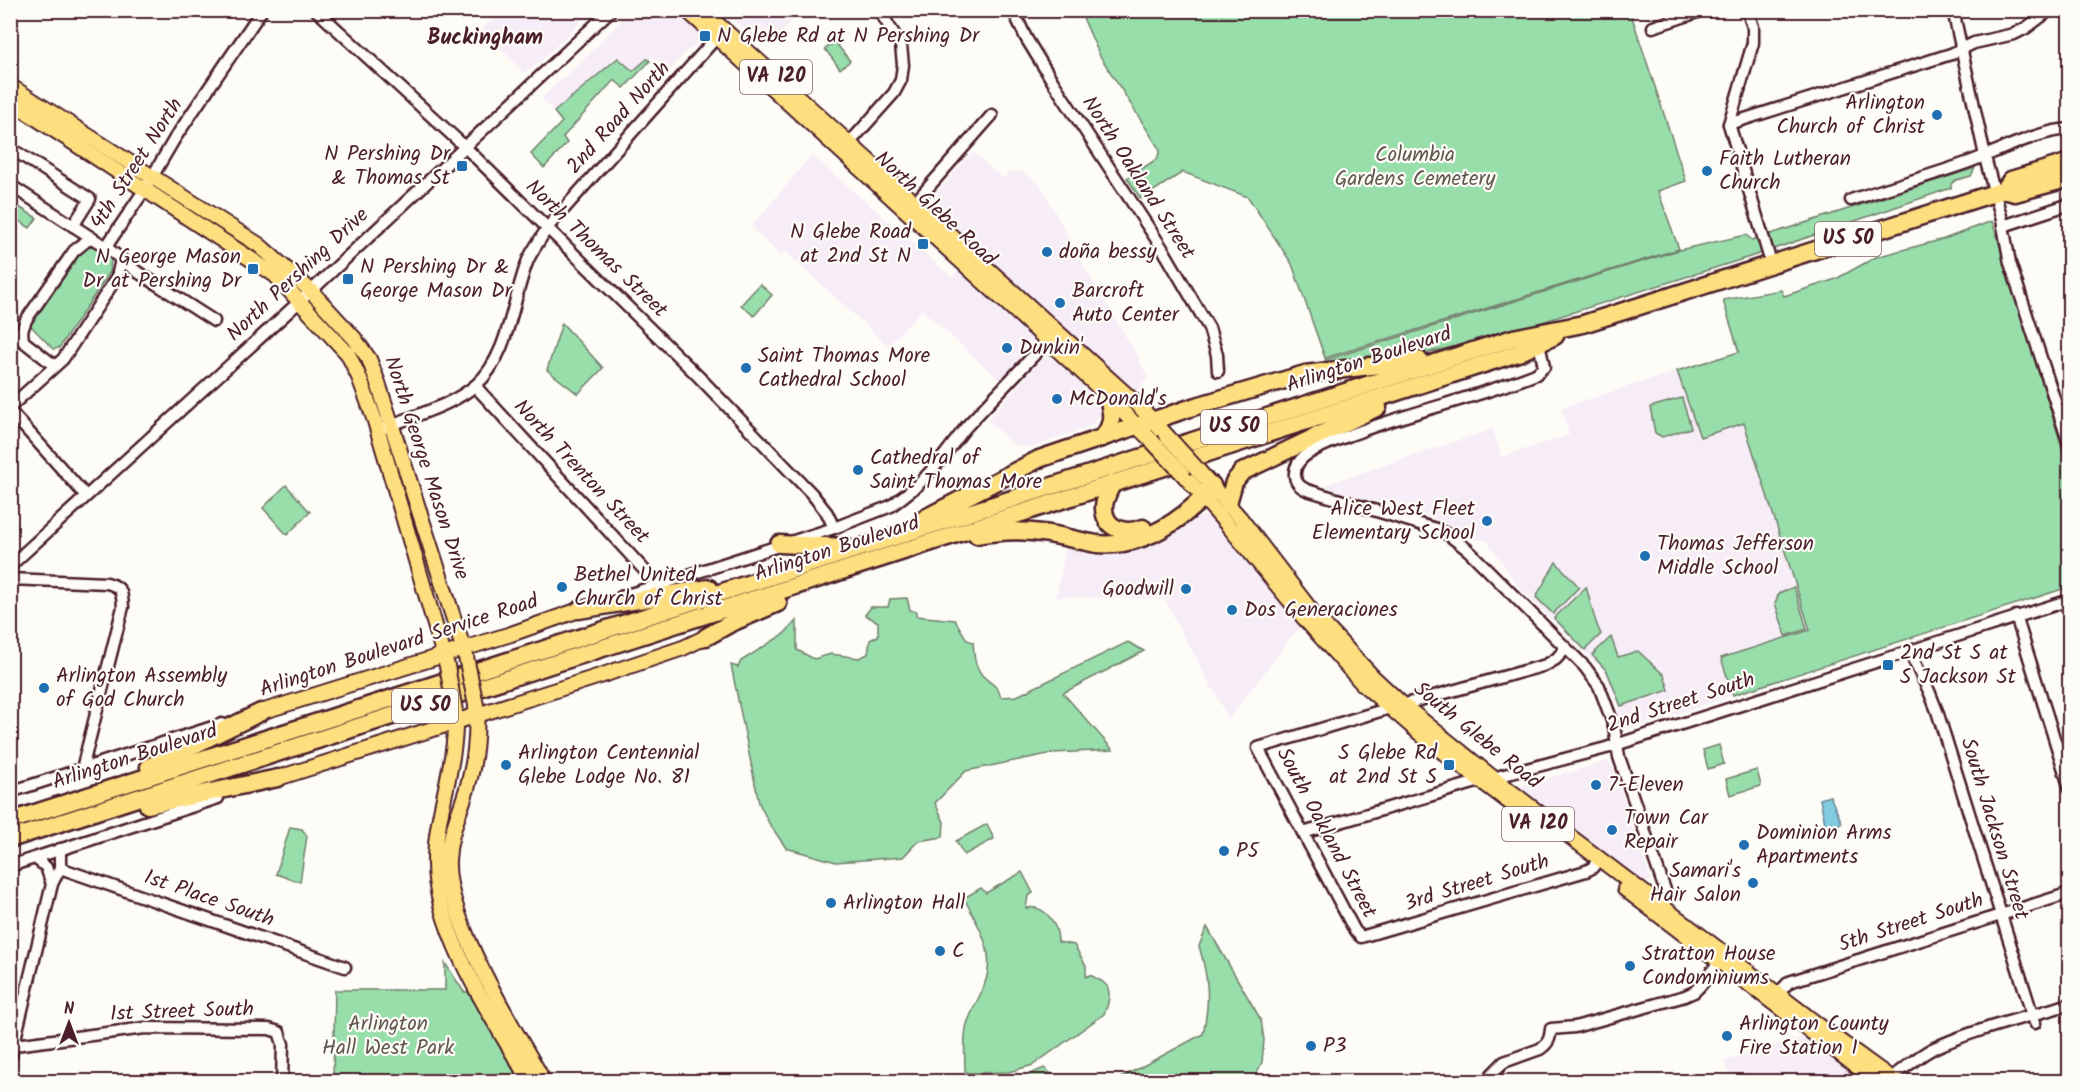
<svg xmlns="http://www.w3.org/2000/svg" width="2080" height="1092" font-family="Kalam,sans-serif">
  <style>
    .built { fill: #f7edf7 }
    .green { fill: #98deab; stroke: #717e6b; stroke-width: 1.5 }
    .water { fill: #80cbdf; stroke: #6a8697; stroke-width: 1.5 }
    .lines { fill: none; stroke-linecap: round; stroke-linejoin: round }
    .minor-casing { stroke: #4a1f2b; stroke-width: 15 }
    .major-casing { stroke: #4a1f2b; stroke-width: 18 }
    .highway-casing { stroke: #4a1f2b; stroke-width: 21 }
    .minor { stroke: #fdfcf7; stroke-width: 10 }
    .major { stroke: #fedf80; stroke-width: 14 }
    .highway { stroke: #fedf80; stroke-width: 16 }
    .major-bridge-casing { stroke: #4a1f2b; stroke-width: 18; stroke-linecap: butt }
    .major-bridge { stroke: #fedf80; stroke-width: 14 }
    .poi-dot { fill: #1f6fb2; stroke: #fdfcf7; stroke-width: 2 }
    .labels { text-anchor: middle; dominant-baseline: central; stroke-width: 4.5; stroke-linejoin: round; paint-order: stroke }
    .shield { fill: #fdfcf7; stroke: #806168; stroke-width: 1.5 }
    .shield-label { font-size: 20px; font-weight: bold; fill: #4a1f2b }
    .poi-label { font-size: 21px; fill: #4a1f2b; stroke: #fdfcf7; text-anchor: start }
    .street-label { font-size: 21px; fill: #4a1f2b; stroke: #fdfcf7 }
    .park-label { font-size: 21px; fill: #615851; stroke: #fdfcf7 }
    .neighbourhood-label { font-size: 22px; font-weight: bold; fill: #4a1f2b; stroke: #fdfcf7 }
  </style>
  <rect width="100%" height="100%" fill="#fdfcf7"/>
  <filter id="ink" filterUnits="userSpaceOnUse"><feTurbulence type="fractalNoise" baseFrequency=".0167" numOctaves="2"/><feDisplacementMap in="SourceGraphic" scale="12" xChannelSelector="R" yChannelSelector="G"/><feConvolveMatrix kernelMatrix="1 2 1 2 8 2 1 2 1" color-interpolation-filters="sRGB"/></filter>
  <g filter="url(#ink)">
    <g class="built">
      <path d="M503 11V10L592 11 538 64 524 73 482 29Z"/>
      <path d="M629 11H676L698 30 699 34 697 39 700 42 687 51 669 71 652 57 630 81 618 70 566 126 542 98 594 49Z"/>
      <path d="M714 11H801L779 35H766L758 42 730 17Z"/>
      <path d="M973 152 1002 178 1008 173 1016 171 1024 173 1039 183 1096 287 1138 357 1148 378 1134 395 926 204Z"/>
      <path d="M812 155 952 277 958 271 1036 342 1001 381 922 310 888 346 785 251 780 256 751 227Z"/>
      <path d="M1052 357 1105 407 1093 425 1031 448 1012 444 987 420 1042 359Z"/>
      <path d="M1677 371 1700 437 1744 422 1811 630 1721 658 1733 695 1638 727 1628 729 1623 726 1618 715 1619 707 1603 670 1521 590 1487 541 1469 538 1456 528 1428 516 1326 487 1327 484 1493 429 1501 457 1569 435 1561 408Z"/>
      <path d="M1207 515 1302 628 1292 636 1229 719 1164 599 1056 597 1066 545 1108 552 1136 549 1172 533 1188 521Z"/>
      <path d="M1608 761 1612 766 1651 880 1646 884 1523 790 1521 786Z"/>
      <path d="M1803 1037 1862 1081H1732L1724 1061Z"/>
    </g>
    <g class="green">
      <path d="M1080 11H1630L1686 181 1658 191 1679 249 1325 358 1292 264 1248 197 1183 172 1141 199 1127 178 1157 159 1160 150 1100 56Z"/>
      <path d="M835 42 850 61 840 69 825 49Z"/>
      <path d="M618 58 633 71 647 59 650 61 624 88 614 80 563 137 567 143 544 168 531 154 562 122 554 112Z"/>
      <path d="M1975 168 1971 176 1956 180 1951 184V188L1756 255 1497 336 1415 356 1327 368 1325 360 1679 250 1746 235 1752 240Z"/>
      <path d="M19 207 37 218 30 228 13 217Z"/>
      <path d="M1992 221 2069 470V587L1733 695 1721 658 1810 630 1744 423 1700 437 1677 371 1739 352 1723 300 1781 290 1784 296 1836 279 1876 257 1944 239Z"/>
      <path d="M88 242 111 258 110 272 59 348 53 349 30 325V319L78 245Z"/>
      <path d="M760 284 772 295 754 316 741 305Z"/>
      <path d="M562 323 603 368 578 394 547 370Z"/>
      <path d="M1682 398 1691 428 1662 437 1655 433 1650 407Z"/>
      <path d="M286 485 310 512 287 535 263 508Z"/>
      <path d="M1556 562 1579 587 1553 614 1536 597Z"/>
      <path d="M1586 587C1591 602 1593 619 1601 634L1585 650 1554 618Z"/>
      <path d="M1794 587 1807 629 1786 636 1775 603 1779 593Z"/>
      <path d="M907 598 910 610 916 612V616L955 620 967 640 973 642C974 654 974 665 982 675 991 685 996 683 1001 697L1017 696 1128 642 1144 651 1063 693 1113 750 1053 753 966 771 935 803 944 822 943 837 918 841 903 857 836 862 786 848 769 823 759 803 731 665 738 667 741 661 784 634 797 620V650L814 659 831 654 859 658 868 654 870 640 878 636V622L865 615 871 607H888L890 599Z"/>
      <path d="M1611 637 1618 657 1638 651 1664 675 1669 690 1621 706 1607 671 1592 655Z"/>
      <path d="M1719 745 1724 764 1708 769 1703 750Z"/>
      <path d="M1757 770 1761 786 1730 795 1726 779Z"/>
      <path d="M987 824 994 839 964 855 956 841Z"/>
      <path d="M290 827 302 829 307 836 300 882 276 874Z"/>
      <path d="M1022 872 1033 893 1028 896 1026 908C1046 904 1058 925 1058 942L1074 945 1086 966V977L1090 975C1095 978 1101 980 1104 983 1113 990 1108 1006 1104 1014L1033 1065 1009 1072 969 1073 965 1071C965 1056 963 1039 967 1024 976 998 994 980 987 949 983 931 972 914 964 898L981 888 986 893Z"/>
      <path d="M1207 927 1261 1020 1264 1040 1262 1062 1253 1081H1115L1203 1034C1210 1000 1209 979 1199 946Z"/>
      <path d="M445 963 464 992H468L520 1081H333L335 990H445Z"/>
      <path d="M1044 1068 1060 1081H1007V1079L1026 1076Z"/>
    </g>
    <path class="water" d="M1830 796 1842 823 1826 828 1820 799Z"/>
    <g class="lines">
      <g class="minor-casing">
        <g id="minor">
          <path d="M316 10 465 147 699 377 812 494 827 513 834 528"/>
          <path d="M1013 10 1026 38 1053 82 1164 251 1209 328 1217 355 1218 371"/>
          <path d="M1747 10 1753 27V43L1729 124 1771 263"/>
          <path d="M1953 10 1987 165 2002 220 2010 263 2070 447"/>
          <path d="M1653 27 1704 10"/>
          <path d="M1729 124 1951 54 1974 43 2014 34 2026 28 2046 13"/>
          <path d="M10 148 90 199 73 226"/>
          <path d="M845 148 894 93 901 80 903 65 901 45 879 10"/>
          <path d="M10 185 106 247"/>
          <path d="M1851 200C1890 187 1930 176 1969 162 1997 152 2040 130 2070 129"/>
          <path d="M911 207 992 115"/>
          <path d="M2003 226 2070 204"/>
          <path d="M214 321 136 271 106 247 145 189 175 138 262 10"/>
          <path d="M1539 343 1544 367 1536 374C1479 397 1418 410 1361 431 1343 438 1322 444 1306 455 1292 465 1290 483 1307 490L1436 529 1449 535 1468 550 1585 667 1599 686 1614 726 1619 757 1665 890V907"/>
          <path d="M55 366 23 341 22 331 26 320 74 251 90 238"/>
          <path d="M475 386 658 585"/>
          <path d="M10 407 63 359 117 277 121 260"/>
          <path d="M10 411 86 496"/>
          <path d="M384 428C414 415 450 407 476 385 509 356 512 300 528 260 533 249 541 239 547 228L716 38"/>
          <path d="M10 566 311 291 611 10"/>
          <path d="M10 579 107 583C122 587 122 592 123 607L82 769"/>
          <path d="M621 597 834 528 891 506 918 485 939 462 966 427 1051 337"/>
          <path d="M2016 616 2070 789"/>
          <path d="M1566 648 1556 659 1546 665 1380 711 1258 748 1355 931 1361 937 1586 871 1592 868 1600 859"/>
          <path d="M1909 651 1929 691 1937 711 2035 1023"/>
          <path d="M10 792 222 724"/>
          <path d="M1303 833 1470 784 1606 748 2070 600"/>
          <path d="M35 858 46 867 52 884"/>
          <path d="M10 866 218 798"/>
          <path d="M60 868 345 967"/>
          <path d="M1773 999 1789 982 2070 893"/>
          <path d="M15 1045 145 1028 269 1029 279 1032 283 1044 282 1082"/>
          <path d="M10 1060 52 884 60 868V849"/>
          <path d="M1492 1074 1504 1062 1540 1049C1549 1043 1550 1038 1551 1029L1575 1027 1685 996 1694 992 1700 986 1724 956"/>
          <path d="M1886 1081C1902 1071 1915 1058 1932 1049 1975 1029 2024 1018 2070 1004"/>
        </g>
      </g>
      <g class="major-casing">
        <g id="major">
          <path d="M687 10 1094 383 1152 441"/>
          <path d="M702 10 1140 407 1167 436"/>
          <path d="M10 86 259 245 311 291 354 338 369 359 378 383 466 657"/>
          <path d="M10 101 275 275 348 354 359 377 375 421 447 666"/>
          <path d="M1197 469 1240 518 1313 613 1372 676 1403 705 1493 778 1834 1037 1896 1082"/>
          <path d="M1182 473 1231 529 1305 619 1363 684 1431 743 1533 820"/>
          <path d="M476 708C478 739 474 769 464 798 457 819 449 837 448 860 445 919 514 1028 544 1082"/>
          <path d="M261 712 511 634 579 610"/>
          <path d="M455 715C457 764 436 811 435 860 433 930 495 1022 530 1082"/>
          <path d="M278 778 600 676 683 648 706 637"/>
          <path d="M1625 889 1877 1082"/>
        </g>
      </g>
      <g class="highway-casing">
        <g id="highway">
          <path d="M2004 190 2011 180 2070 162"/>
          <path d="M1102 438C1115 423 1112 412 1107 394"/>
          <path d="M1113 483C1109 490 1105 497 1104 506 1103 529 1125 535 1143 528"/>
          <path d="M1228 503 1234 482 1242 472 1378 407"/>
          <path d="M925 518 1039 459 1193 407 1305 374 1419 360"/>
          <path d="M977 535C999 531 1020 530 1042 533 1060 535 1078 541 1097 544 1128 547 1159 534 1183 515 1194 506 1205 498 1212 485"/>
          <path d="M779 544 846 547"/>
          <path d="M579 610 709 588"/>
          <path d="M706 637 731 623 778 603"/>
          <path d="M149 767 261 712"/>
          <path d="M148 805 278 778"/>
          <path d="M10 821 1513 338 1583 324 2004 190 2015 193 2070 178"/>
          <path d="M10 839 1518 353 1555 336"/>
        </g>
      </g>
      <use href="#minor" class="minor"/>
      <use href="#major" class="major"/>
      <use href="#highway" class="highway"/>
      <g class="major-bridge-casing">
        <g id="major-bridge">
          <path d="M1167 436 1197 469"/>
          <path d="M1152 441 1182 473"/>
          <path d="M466 657 476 705"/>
          <path d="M447 666 455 711"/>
        </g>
      </g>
      <use href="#major-bridge" class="major-bridge"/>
    </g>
  </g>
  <g class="poi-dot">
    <rect x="699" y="30" width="12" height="12" rx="3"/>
    <circle cx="1937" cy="115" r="6"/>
    <rect x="456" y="160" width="12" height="12" rx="3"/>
    <circle cx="1707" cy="171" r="6"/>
    <rect x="917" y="238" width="12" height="12" rx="3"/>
    <circle cx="1047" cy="252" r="6"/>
    <rect x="247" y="263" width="12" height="12" rx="3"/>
    <rect x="342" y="273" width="12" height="12" rx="3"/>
    <circle cx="1060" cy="303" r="6"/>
    <circle cx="1007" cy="348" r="6"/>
    <circle cx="746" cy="368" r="6"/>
    <circle cx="1057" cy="399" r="6"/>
    <circle cx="858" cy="470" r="6"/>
    <circle cx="1487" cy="521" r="6"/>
    <circle cx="1645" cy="556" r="6"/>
    <circle cx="562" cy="587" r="6"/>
    <circle cx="1186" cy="589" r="6"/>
    <circle cx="1232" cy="610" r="6"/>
    <rect x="1882" y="659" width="12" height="12" rx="3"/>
    <circle cx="44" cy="688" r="6"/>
    <circle cx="506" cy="765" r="6"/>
    <rect x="1443" y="759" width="12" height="12" rx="3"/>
    <circle cx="1596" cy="785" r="6"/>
    <circle cx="1612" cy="830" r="6"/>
    <circle cx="1744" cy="845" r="6"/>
    <circle cx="1224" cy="851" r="6"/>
    <circle cx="1753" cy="883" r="6"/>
    <circle cx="831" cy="903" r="6"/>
    <circle cx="940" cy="951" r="6"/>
    <circle cx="1630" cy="966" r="6"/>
    <circle cx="1727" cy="1036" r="6"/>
    <circle cx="1311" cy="1046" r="6"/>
  </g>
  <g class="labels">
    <g class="shield">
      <rect x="740" y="60" width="72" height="34" rx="4.5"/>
      <rect x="1815" y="222" width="66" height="34" rx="4.5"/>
      <rect x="1201" y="410" width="66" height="34" rx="4.5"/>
      <rect x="392" y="689" width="66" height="34" rx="4.5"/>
      <rect x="1502" y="807" width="72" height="34" rx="4.5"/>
    </g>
    <g class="shield-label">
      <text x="776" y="77">VA 120</text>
      <text x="1848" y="239">US 50</text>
      <text x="1234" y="427">US 50</text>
      <text x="425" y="706">US 50</text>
      <text x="1538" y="824">VA 120</text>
    </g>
    <g class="poi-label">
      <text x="717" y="36">N Glebe Rd at N Pershing Dr</text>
      <text x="1925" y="103" text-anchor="end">Arlington<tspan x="1925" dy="24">Church of Christ</tspan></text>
      <text x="450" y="154" text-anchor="end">N Pershing Dr<tspan x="450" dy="24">&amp; Thomas St</tspan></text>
      <text x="1719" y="159">Faith Lutheran<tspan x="1719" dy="24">Church</tspan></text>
      <text x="911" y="232" text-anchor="end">N Glebe Road<tspan x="911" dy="24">at 2nd St N</tspan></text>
      <text x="1059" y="252">doña bessy</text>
      <text x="241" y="257" text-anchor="end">N George Mason<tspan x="241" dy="24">Dr at Pershing Dr</tspan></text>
      <text x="360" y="267">N Pershing Dr &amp;<tspan x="360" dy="24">George Mason Dr</tspan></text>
      <text x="1072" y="291">Barcroft<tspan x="1072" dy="24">Auto Center</tspan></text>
      <text x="1019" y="348">Dunkin'</text>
      <text x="758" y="356">Saint Thomas More<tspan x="758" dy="24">Cathedral School</tspan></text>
      <text x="1069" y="399">McDonald's</text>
      <text x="870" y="458">Cathedral of<tspan x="870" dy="24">Saint Thomas More</tspan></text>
      <text x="1475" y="509" text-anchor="end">Alice West Fleet<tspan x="1475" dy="24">Elementary School</tspan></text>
      <text x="1657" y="544">Thomas Jefferson<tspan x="1657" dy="24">Middle School</tspan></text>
      <text x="574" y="575">Bethel United<tspan x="574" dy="24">Church of Christ</tspan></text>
      <text x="1174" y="589" text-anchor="end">Goodwill</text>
      <text x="1244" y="610">Dos Generaciones</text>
      <text x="1900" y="653">2nd St S at<tspan x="1900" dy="24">S Jackson St</tspan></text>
      <text x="56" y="676">Arlington Assembly<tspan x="56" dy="24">of God Church</tspan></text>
      <text x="518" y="753">Arlington Centennial<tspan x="518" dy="24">Glebe Lodge No. 81</tspan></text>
      <text x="1437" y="753" text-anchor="end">S Glebe Rd<tspan x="1437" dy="24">at 2nd St S</tspan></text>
      <text x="1608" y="785">7-Eleven</text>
      <text x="1624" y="818">Town Car<tspan x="1624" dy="24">Repair</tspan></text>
      <text x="1756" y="833">Dominion Arms<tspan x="1756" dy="24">Apartments</tspan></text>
      <text x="1236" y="851">P5</text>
      <text x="1741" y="871" text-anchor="end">Samari's<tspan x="1741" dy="24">Hair Salon</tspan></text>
      <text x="843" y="903">Arlington Hall</text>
      <text x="952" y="951">C</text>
      <text x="1642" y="954">Stratton House<tspan x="1642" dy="24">Condominiums</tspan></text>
      <text x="1739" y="1024">Arlington County<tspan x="1739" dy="24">Fire Station 1</tspan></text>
      <text x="1323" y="1046">P3</text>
    </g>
    <g class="street-label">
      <text transform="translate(619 118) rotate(-48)">2nd Road North</text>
      <text transform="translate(137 164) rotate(-57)">4th Street North</text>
      <text transform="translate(1138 178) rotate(57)">North Oakland Street</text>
      <text transform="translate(935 209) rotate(43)">North Glebe Road</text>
      <text transform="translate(596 249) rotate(44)">North Thomas Street</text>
      <text transform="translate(298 275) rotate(-43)">North Pershing Drive</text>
      <text transform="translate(1369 360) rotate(-18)">Arlington Boulevard</text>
      <text transform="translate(426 468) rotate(72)">North George Mason Drive</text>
      <text transform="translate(581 472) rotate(47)">North Trenton Street</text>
      <text transform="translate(837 549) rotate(-18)">Arlington Boulevard</text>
      <text transform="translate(399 646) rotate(-18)">Arlington Boulevard Service Road</text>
      <text transform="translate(1681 703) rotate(-18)">2nd Street South</text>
      <text transform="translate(1477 736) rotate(39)">South Glebe Road</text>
      <text transform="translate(135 757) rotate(-18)">Arlington Boulevard</text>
      <text transform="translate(1994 829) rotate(73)">South Jackson Street</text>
      <text transform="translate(1326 833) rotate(62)">South Oakland Street</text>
      <text transform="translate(1477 883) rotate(-17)">3rd Street South</text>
      <text transform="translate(209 899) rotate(19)">1st Place South</text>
      <text transform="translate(1911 923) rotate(-18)">5th Street South</text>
      <text transform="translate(182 1012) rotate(-2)">1st Street South</text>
    </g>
    <g class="park-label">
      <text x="1415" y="155">Columbia<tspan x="1415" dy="24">Gardens Cemetery</tspan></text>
      <text x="388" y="1024">Arlington<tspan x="388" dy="24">Hall West Park</tspan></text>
    </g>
    <g class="neighbourhood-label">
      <text x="485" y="38">Buckingham</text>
    </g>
  </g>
  <rect width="2080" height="1092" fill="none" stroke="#fdfcf7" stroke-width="36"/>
  <rect x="18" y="18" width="2044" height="1056" fill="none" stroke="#4a1f2b" stroke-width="2" filter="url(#ink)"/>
  <g transform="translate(69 1023)" stroke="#fdfcf7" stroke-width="4.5" paint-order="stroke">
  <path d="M0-4.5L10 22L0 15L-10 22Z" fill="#4a1f2b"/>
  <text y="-9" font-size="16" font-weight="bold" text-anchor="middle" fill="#4a1f2b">N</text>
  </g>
</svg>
